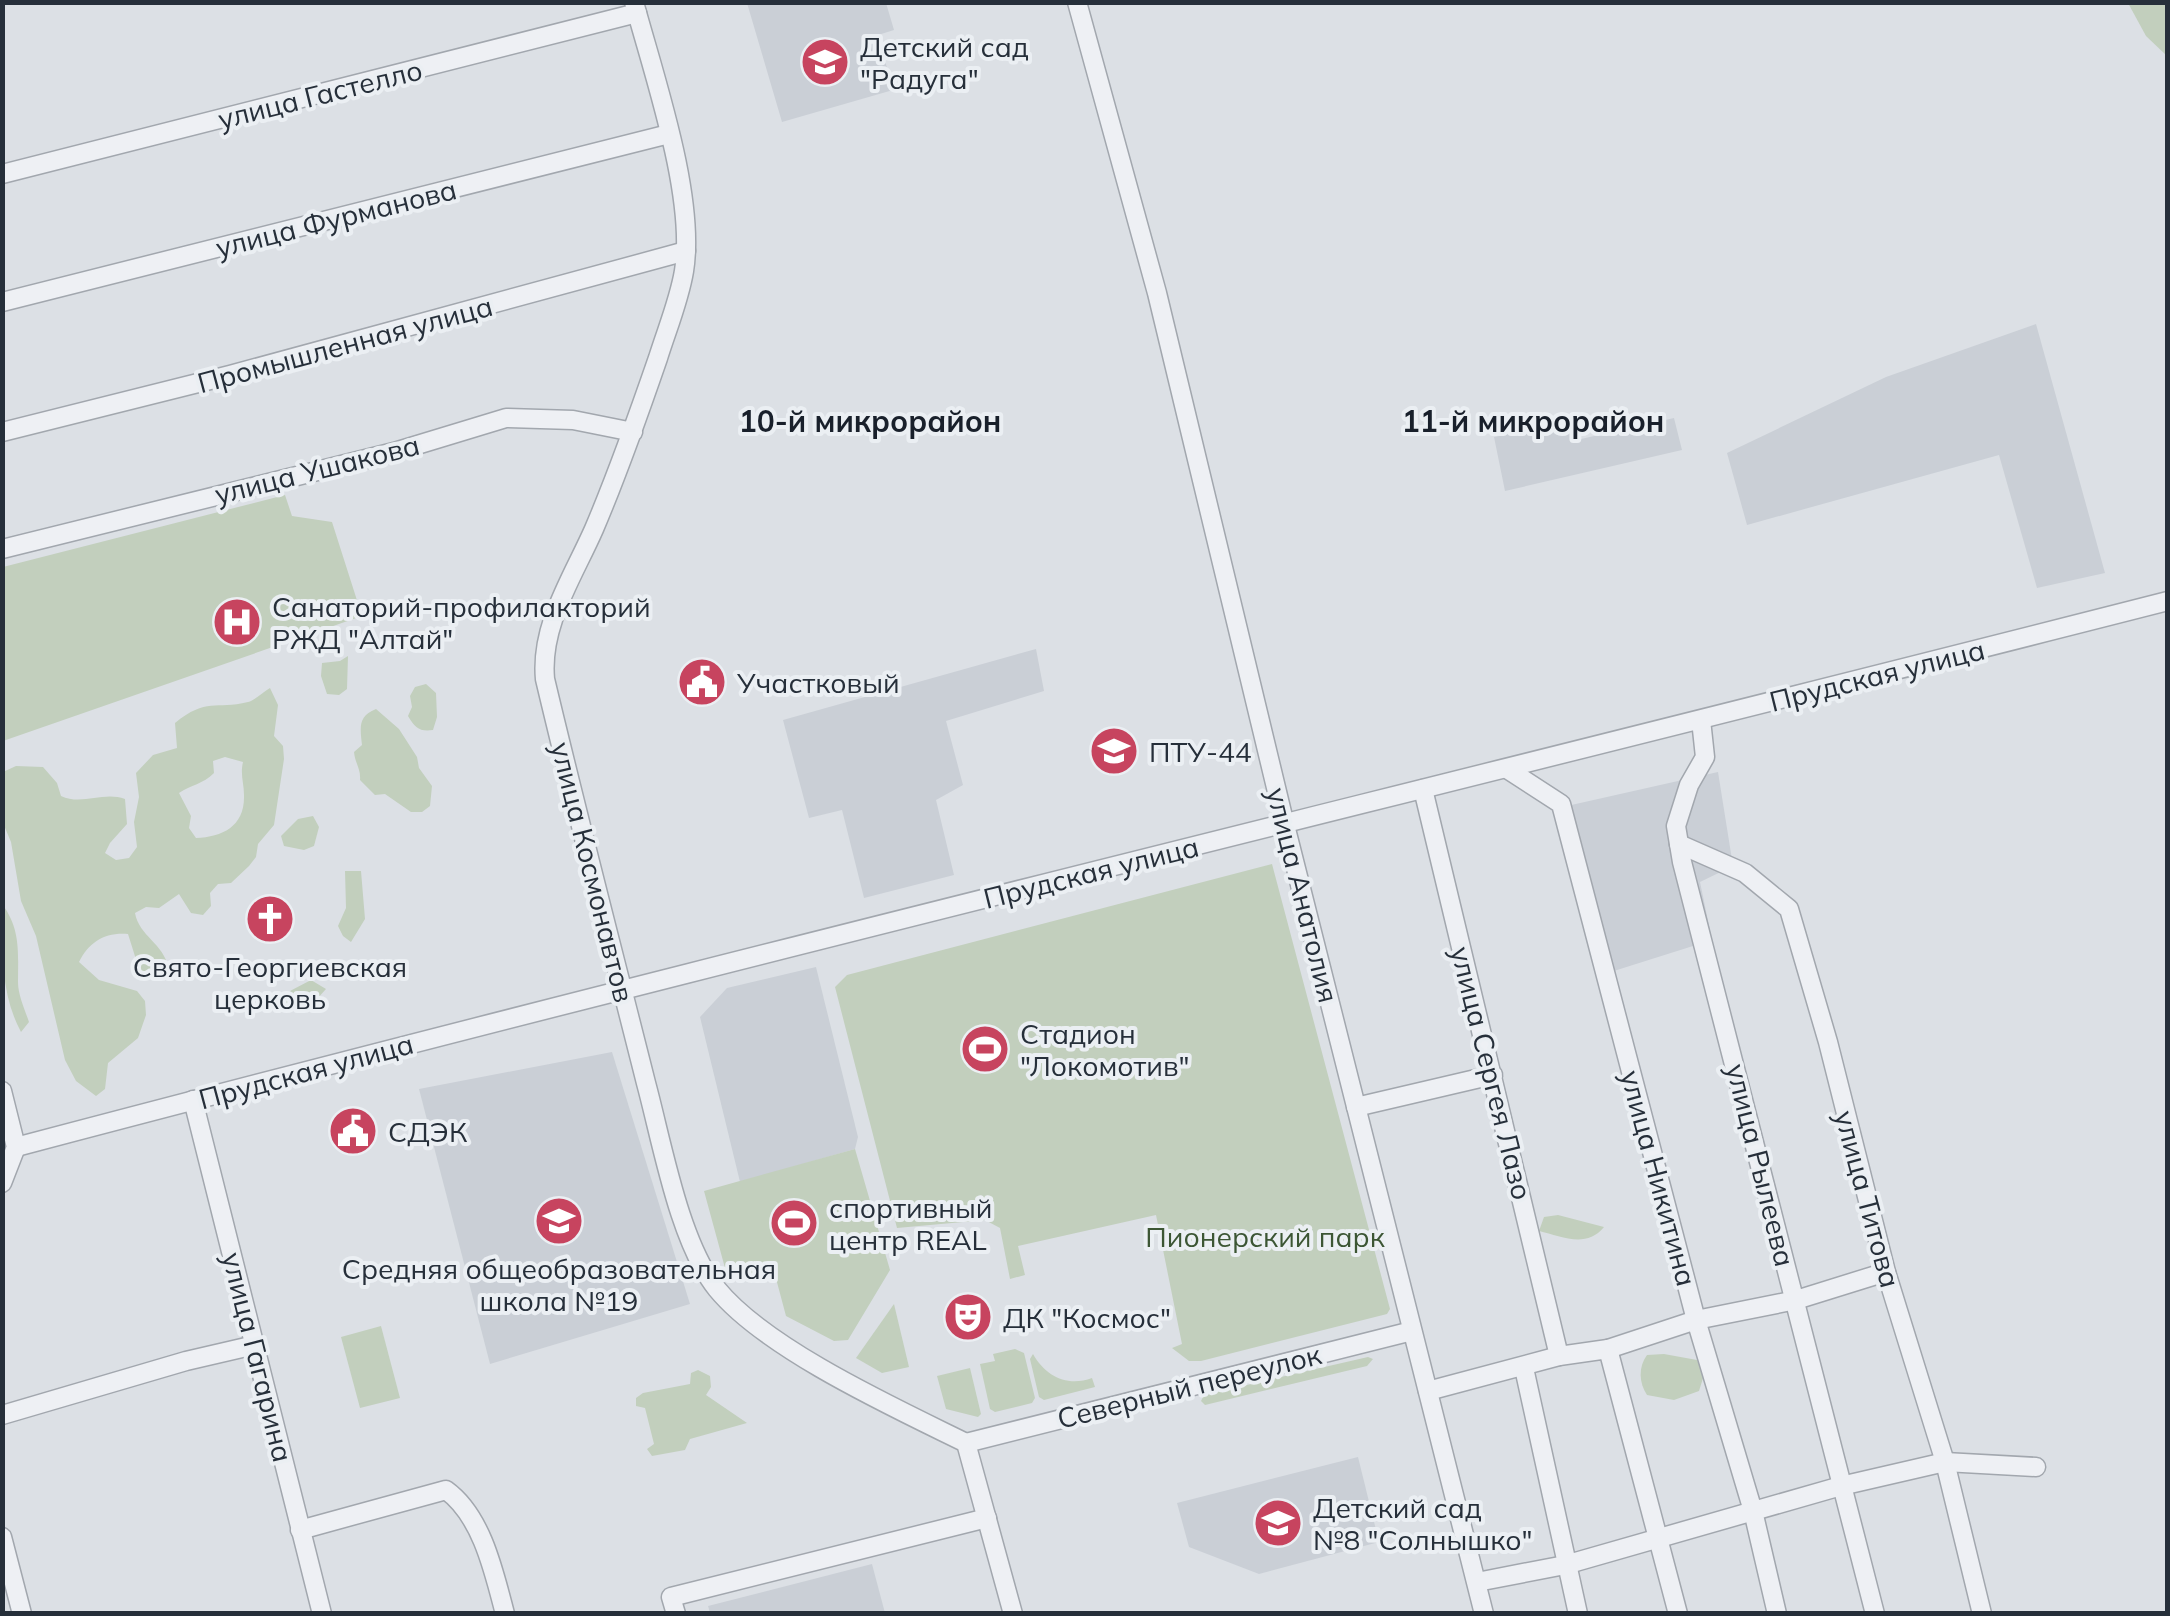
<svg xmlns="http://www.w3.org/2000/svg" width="2170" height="1616" font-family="Mulish,sans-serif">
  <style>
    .built { fill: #cacfd6 }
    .green { fill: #c2cfbd; fill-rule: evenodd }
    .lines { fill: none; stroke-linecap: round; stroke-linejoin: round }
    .minor-casing { stroke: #a2a7ae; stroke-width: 21 }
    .minor { stroke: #eef0f4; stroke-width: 18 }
    .labels { text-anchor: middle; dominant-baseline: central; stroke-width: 8; stroke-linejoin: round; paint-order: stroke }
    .poi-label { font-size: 28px; fill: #262f3a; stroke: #ebeff3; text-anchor: start }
    .street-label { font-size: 28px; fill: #262f3a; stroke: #ebeff3 }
    .park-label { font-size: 28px; fill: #3c5634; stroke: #ebeff3 }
    .neighbourhood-label { font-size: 30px; font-weight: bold; fill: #19202b; stroke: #ebeff3 }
  </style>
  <rect width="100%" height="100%" fill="#dce0e5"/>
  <g class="built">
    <path d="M747 3H886L894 30 878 35 893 90 782 122Z"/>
    <path d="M2036 324 2105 573 2037 588 1999 455 1747 525 1727 453 1886 377Z"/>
    <path d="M1674 418 1682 450 1505 491 1494 437 1575 421 1581 439Z"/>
    <path d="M1036 649 1044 691 946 721 963 785 936 800 954 875 864 898 842 810 809 818 783 720Z"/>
    <path d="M1718 772 1733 866 1700 882 1712 940 1598 976 1558 808Z"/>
    <path d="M816 967 858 1137 855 1149 740 1182 700 1017 727 988Z"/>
    <path d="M612 1052 690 1304 490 1364 419 1089Z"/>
    <path d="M1358 1457 1379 1542 1259 1574 1189 1547 1177 1503Z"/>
    <path d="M872 1564 885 1613H710L708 1606Z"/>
  </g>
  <g class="green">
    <path d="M2128 3H2167V56L2146 36Z"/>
    <path d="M285 495 292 516 332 522 362 616 3 741V567Z"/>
    <path d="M348 656 347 689 339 695 327 694 321 676 322 663 340 661Z"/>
    <path d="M426 684 436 693 437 717 433 730C420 732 415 728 408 716L412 707 410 696 415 687Z"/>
    <path d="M270 688 278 705 274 736 283 746 284 759 274 825 258 844 256 857 249 866 231 883 218 884 210 893 211 906 203 915 191 913 179 894 159 908 146 907 135 913C139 936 164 944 168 967L161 977H148L139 969 128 934C105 932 89 942 79 962L99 980 137 991 145 1001 146 1015 138 1038 108 1063 105 1089 96 1096 76 1081 65 1060 36 936 21 901 11 842 3 823V772L16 766 43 767 57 783 61 796C82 806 103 791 125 799L127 824 110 843 105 853 116 860 129 858 137 847 134 822 139 797 136 773 153 755 177 748 175 723C207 697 215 710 248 702 255 700 263 692 270 688ZM225 757 243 762C240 775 244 783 244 795 245 826 223 837 196 838L189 828 191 816 179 793C191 785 203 784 214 773L213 761Z"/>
    <path d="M376 709 399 729 417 757 419 768 432 786 430 806 422 812H411L385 794 375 795 360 780C361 769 355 763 354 752L362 745C360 727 358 716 376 709Z"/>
    <path d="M313 816 319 827 314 846 304 850 284 846 281 836 298 819Z"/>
    <path d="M1272 864 1390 1309 1387 1314 1201 1361H1189L1172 1348 1182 1344 1156 1215 1018 1246 1025 1275 1010 1279 1000 1228 985 1220 897 1228 835 987 847 975Z"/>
    <path d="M345 871H361L365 919 351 942 343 936 338 926 346 908Z"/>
    <path d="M2 904C21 929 18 953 18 982 18 995 25 1010 29 1022L21 1032C0 993 2 948 2 904Z"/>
    <path d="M311 980 326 989 316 1000C302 1002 290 1009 276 1010L269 1002Z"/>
    <path d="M855 1149 890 1270 848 1340 834 1341 786 1316 774 1271 736 1280 725 1268 704 1191Z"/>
    <path d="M1558 1215 1604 1227C1586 1249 1561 1236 1539 1231L1544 1217Z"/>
    <path d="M894 1304 909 1367 882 1373 856 1358Z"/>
    <path d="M381 1326 400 1398 360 1408 341 1337Z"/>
    <path d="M1015 1349 1024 1353 1035 1398 1032 1403 995 1412 990 1409 980 1364 995 1361 993 1354Z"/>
    <path d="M1033 1354C1046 1377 1068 1387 1092 1378L1095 1387 1044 1400 1039 1397 1030 1359Z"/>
    <path d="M1664 1354 1697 1360 1704 1375 1699 1391 1674 1400 1647 1395C1639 1383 1638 1367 1647 1355Z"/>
    <path d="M1368 1357 1373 1359 1367 1366 1205 1405 1201 1401 1203 1397 1212 1393Z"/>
    <path d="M970 1368 981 1414 978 1417 946 1409 937 1376Z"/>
    <path d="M698 1370 710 1376 711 1387 706 1395 747 1423 690 1439 685 1450 652 1456 647 1449 654 1444 645 1408 636 1406V1398L643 1393 690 1384 691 1373Z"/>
  </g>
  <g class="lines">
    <g class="minor-casing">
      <g id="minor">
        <path d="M634 2C654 76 696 197 684 271 679 301 667 329 658 358 638 416 618 473 594 529 573 577 540 625 545 679 577 814 612 948 646 1083 662 1142 679 1242 717 1289 766 1349 895 1408 966 1443L1013 1614"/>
        <path d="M1077 2 1157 293 1285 825 1484 1614"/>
        <path d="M2 174 637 13"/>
        <path d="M2 302 669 134"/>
        <path d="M2 432 230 375 686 251"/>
        <path d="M2 549 394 452 506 418 573 420 633 432"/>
        <path d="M1701 720 1705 757 1689 785 1676 826 1682 862 1875 1614"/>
        <path d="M1507 769 1561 804 1696 1320 1753 1511 1777 1614"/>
        <path d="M1423 789 1559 1356"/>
        <path d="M1679 844 1745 873 1789 909 1828 1042 1886 1272 1945 1462 1982 1614"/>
        <path d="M2 1091 16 1147 2 1183"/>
        <path d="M193 1100 322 1614"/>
        <path d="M1356 1107 1493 1075"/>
        <path d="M16 1147C731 958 1451 784 2168 601"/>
        <path d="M1608 1349 1696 1320 1796 1300 1886 1272"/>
        <path d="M1524 1368 1578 1614"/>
        <path d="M1428 1391 1559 1356 1608 1349 1678 1614"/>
        <path d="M2 1415 186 1361 255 1345"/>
        <path d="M966 1443 1412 1331"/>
        <path d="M300 1530 446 1490C482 1516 494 1572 505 1614"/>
        <path d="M2 1537 22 1614"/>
        <path d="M1477 1582 1565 1565 1841 1486 1945 1462 2036 1467"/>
        <path d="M676 1614 671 1597 987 1518"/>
      </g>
    </g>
    <use href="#minor" class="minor"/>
  </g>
  <defs>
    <g id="school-disc" transform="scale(2.5)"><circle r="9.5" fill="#c7445f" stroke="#ebeff3"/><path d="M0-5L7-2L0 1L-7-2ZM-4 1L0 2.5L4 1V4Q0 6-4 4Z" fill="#fff"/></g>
    <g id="hospital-disc" transform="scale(2.5)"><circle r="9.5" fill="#c7445f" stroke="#ebeff3"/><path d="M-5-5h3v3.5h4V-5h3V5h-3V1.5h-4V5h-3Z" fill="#fff"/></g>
    <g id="civic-disc" transform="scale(2.5)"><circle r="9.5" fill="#c7445f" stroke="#ebeff3"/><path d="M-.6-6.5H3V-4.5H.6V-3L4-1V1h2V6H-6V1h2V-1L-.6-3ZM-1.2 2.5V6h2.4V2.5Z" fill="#fff"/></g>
    <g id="university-disc" transform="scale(2.5)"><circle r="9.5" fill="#c7445f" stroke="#ebeff3"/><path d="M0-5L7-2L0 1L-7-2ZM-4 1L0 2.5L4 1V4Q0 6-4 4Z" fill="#fff"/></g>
    <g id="church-disc" transform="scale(2.5)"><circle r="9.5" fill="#c7445f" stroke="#ebeff3"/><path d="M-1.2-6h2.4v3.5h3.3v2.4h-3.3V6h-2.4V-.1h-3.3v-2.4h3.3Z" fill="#fff"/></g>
    <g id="stadium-disc" transform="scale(2.5)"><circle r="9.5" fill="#c7445f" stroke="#ebeff3"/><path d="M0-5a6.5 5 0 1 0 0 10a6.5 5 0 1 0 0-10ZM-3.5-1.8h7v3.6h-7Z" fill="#fff"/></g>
    <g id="theatre-disc" transform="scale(2.5)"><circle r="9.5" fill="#c7445f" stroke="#ebeff3"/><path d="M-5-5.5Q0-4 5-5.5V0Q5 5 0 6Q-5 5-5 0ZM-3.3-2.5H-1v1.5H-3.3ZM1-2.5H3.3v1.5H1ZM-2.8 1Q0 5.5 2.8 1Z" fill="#fff"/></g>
  </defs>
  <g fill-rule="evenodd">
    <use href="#school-disc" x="825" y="62"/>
    <use href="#hospital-disc" x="237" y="622"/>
    <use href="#civic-disc" x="702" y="682"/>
    <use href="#university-disc" x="1114" y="751"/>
    <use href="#church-disc" x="270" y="919"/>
    <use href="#stadium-disc" x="985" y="1049"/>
    <use href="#civic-disc" x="353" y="1131"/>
    <use href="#school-disc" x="559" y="1221"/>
    <use href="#stadium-disc" x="794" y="1223"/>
    <use href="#theatre-disc" x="968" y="1317"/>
    <use href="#school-disc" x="1278" y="1523"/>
  </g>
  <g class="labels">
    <g class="poi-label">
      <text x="860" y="46">Детский сад<tspan x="860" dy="32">"Радуга"</tspan></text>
      <text x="272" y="606">Санаторий-профилакторий<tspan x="272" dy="32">РЖД "Алтай"</tspan></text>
      <text x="737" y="682">Участковый</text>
      <text x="1149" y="751">ПТУ-44</text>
      <text x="270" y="966" text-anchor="middle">Свято-Георгиевская<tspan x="270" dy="32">церковь</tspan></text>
      <text x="1020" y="1033">Стадион<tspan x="1020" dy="32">"Локомотив"</tspan></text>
      <text x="388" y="1131">СДЭК</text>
      <text x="829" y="1207">спортивный<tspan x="829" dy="32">центр REAL</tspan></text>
      <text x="559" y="1268" text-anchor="middle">Средняя общеобразовательная<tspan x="559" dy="32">школа №19</tspan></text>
      <text x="1003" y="1317">ДК "Космос"</text>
      <text x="1313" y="1507">Детский сад<tspan x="1313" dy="32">№8 "Солнышко"</tspan></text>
    </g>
    <g class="street-label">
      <text transform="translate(320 94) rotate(-14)">улица Гастелло</text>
      <text transform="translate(336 218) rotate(-14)">улица Фурманова</text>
      <text transform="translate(345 344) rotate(-15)">Промышленная улица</text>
      <text transform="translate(317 469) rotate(-14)">улица Ушакова</text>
      <text transform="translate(1877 675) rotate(-14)">Прудская улица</text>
      <text transform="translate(593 872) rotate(76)">улица Космонавтов</text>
      <text transform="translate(1091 872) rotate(-14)">Прудская улица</text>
      <text transform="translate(1303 895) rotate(76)">улица Анатолия</text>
      <text transform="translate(306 1071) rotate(-15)">Прудская улица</text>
      <text transform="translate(1492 1073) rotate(76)">улица Сергея Лазо</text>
      <text transform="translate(1761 1165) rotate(76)">улица Рылеева</text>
      <text transform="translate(1659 1178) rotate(75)">улица Никитина</text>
      <text transform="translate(1868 1199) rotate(75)">улица Титова</text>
      <text transform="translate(258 1357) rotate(76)">улица Гагарина</text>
      <text transform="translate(1189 1386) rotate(-14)">Северный переулок</text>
    </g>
    <g class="park-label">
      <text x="1265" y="1236">Пионерский парк</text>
    </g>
    <g class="neighbourhood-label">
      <text x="870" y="421">10-й микрорайон</text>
      <text x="1533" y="421">11-й микрорайон</text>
    </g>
  </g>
  <rect width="2170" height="1616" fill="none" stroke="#262f3a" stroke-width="10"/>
</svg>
